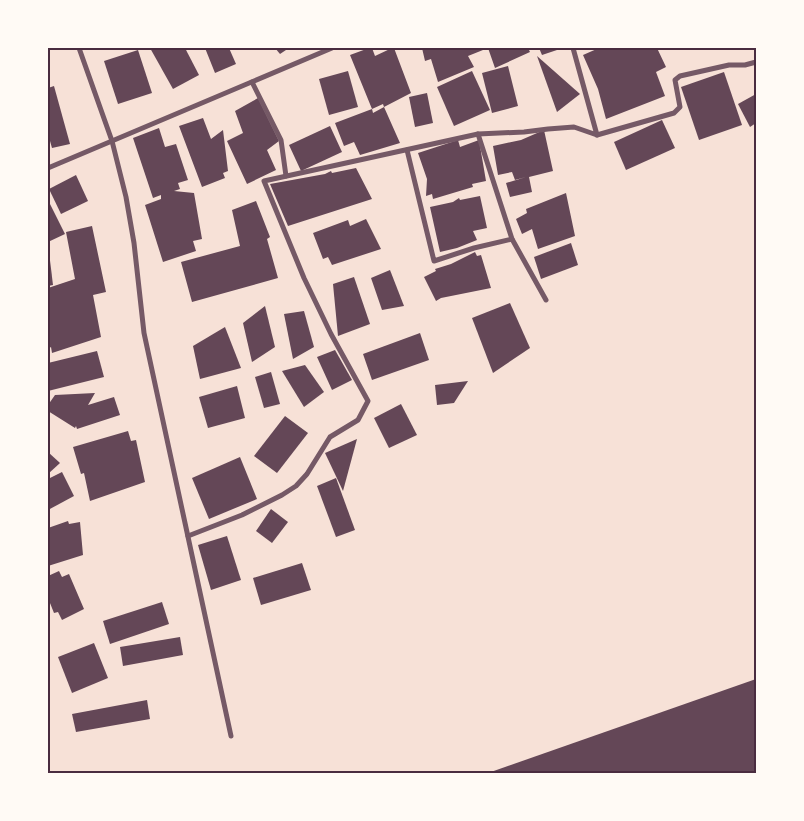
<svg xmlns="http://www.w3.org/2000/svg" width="804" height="821" font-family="'Source Sans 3',sans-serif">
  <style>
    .building { fill: #644757 }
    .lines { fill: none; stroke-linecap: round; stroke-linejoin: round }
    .minor { stroke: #755966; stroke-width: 5 }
    .neatline { fill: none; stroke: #4a2c40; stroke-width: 2 }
  </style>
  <rect width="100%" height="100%" fill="#f7e1d7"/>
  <g class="building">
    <path d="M150 48H185L199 75 173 89Z"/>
    <path d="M205 48H229L236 64 215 73Z"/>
    <path d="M275 48H289L280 54Z"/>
    <path d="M369 48H372L375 56 392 48H394L411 93 384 107 383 104 372 109 350 55Z"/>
    <path d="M422 48H528L530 52 495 68 488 48 468 56 474 67 438 82 431 59 425 61Z"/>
    <path d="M539 48H563L542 55Z"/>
    <path d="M599 48H657L666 67 656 72 665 96 606 119 598 89 583 55Z"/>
    <path d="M138 50 152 93 118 104 104 61Z"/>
    <path d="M537 56 580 94 557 112Z"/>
    <path d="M508 66 518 106 492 113 482 73Z"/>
    <path d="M348 71 358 107 329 115 319 79Z"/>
    <path d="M472 71 490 110 454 126 437 87Z"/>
    <path d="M724 72 742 125 699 140 681 87Z"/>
    <path d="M54 86 70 144 52 148 48 134V88Z"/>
    <path d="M427 93 433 123 415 127 409 97Z"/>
    <path d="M756 94V123L750 127 738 104Z"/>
    <path d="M258 98 279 141 267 150 276 170 247 184 227 141 243 133 235 111Z"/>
    <path d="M384 107 400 143 360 155 354 142 344 146 335 123 372 109 373 113Z"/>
    <path d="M203 118 211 139 223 130 228 171 223 173 225 178 202 187 179 126Z"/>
    <path d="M662 120 675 148 626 170 614 142Z"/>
    <path d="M330 126 342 152 301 171 289 145Z"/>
    <path d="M159 128 165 147 176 144 188 180 178 183 180 189 174 191 194 193 202 239 193 241 196 251 163 262 145 205 161 199V195L153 198 133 138Z"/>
    <path d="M544 130 553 171 529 177 532 192 510 197 506 183 526 177 515 180 512 172 498 175 493 146 521 140Z"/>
    <path d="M458 140 460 147 479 140 486 181 472 184 473 187 433 199 432 194 426 196 427 179 418 153Z"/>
    <path d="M356 168 372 199 288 226 270 184 325 174 331 171 332 173Z"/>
    <path d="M76 175 88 201 61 214 49 189Z"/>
    <path d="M566 193 575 236 538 249 532 229 522 234 516 219 527 213 526 209Z"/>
    <path d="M480 196 487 228 473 231 477 240 457 248 440 252 430 207 453 202 459 198 460 200Z"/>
    <path d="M48 200 65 234 48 242Z"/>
    <path d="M256 201 270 237 267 239 278 278 192 302 181 262 240 246 232 210Z"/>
    <path d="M366 219 381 249 332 265 328 257 323 259 313 233 348 220 350 226Z"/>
    <path d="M92 226 106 292 93 295 101 337 52 353 51 347 48 349V288L75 279 66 232Z"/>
    <path d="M571 243 578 265 541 279 534 257Z"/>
    <path d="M48 252H49L53 285 48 286Z"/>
    <path d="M475 252 477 256 481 255 491 288 441 298 436 301 424 277 436 271 435 269 451 264Z"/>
    <path d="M390 270 404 306 382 310 371 278Z"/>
    <path d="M354 277 370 324 338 336 333 284Z"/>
    <path d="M510 303 530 348 493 373 472 318Z"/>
    <path d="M265 306 275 347 252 362 243 323Z"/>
    <path d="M304 311 314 347 293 359 284 314Z"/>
    <path d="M225 327 241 368 200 379 193 346Z"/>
    <path d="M420 333 429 360 372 380 363 354Z"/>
    <path d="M335 350 352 380 332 390 317 357Z"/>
    <path d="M97 351 104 377 48 391V363Z"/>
    <path d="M305 365 324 392 304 407 282 371Z"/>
    <path d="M271 372 280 404 264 408 255 377Z"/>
    <path d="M468 381 454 403 437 405 435 385Z"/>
    <path d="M237 386 245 418 208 428 199 397Z"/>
    <path d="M95 393 88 405 114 397 120 415 77 429 76 426 75 428 48 411V405L55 395Z"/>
    <path d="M401 404 417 435 389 448 374 418Z"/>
    <path d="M285 416 308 433 277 473 254 456Z"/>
    <path d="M128 431 131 441 136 440 145 482 90 501 84 473 81 474 73 447Z"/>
    <path d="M357 439 343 491 325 453Z"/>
    <path d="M48 452 60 463 48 474Z"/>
    <path d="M240 457 257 499 209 519 192 478Z"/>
    <path d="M62 472 74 496 48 510V479Z"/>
    <path d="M336 478 355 530 336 537 317 486Z"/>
    <path d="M271 509 288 522 272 543 256 531Z"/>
    <path d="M68 521 69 524 80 522 83 555 48 566V528Z"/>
    <path d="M227 536 241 580 211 590 198 545Z"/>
    <path d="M302 563 311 590 261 605 253 578Z"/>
    <path d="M59 571 62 577 69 574 84 609 62 620 58 612 54 613 48 598V576Z"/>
    <path d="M162 602 169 624 110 644 103 621Z"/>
    <path d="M180 637 183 655 123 666 120 647Z"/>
    <path d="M94 643 108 678 72 693 58 657Z"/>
    <path d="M756 679V774H488V773Z"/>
    <path d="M147 700 150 719 76 732 72 714Z"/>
  </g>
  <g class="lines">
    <g class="minor">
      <path d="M79 48 112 141 126 197 134 243 144 333 231 736"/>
      <path d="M252 82 281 140 286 176"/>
      <path d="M478 134 512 239 546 300"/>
      <path d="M597 135 674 113 680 107 675 80 680 76 729 65H745L756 62"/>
      <path d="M407 150 434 261 474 248 512 239"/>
      <path d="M48 168 332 48"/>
      <path d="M188 536 242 515 282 495 296 486 307 474 330 437 358 420 368 401 331 334 304 278 264 181 478 134 524 132 548 129 574 127 597 135 573 48"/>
    </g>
  </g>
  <rect width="804" height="821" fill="none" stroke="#fffaf5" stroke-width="98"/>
  <rect x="49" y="49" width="706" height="723" class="neatline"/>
</svg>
